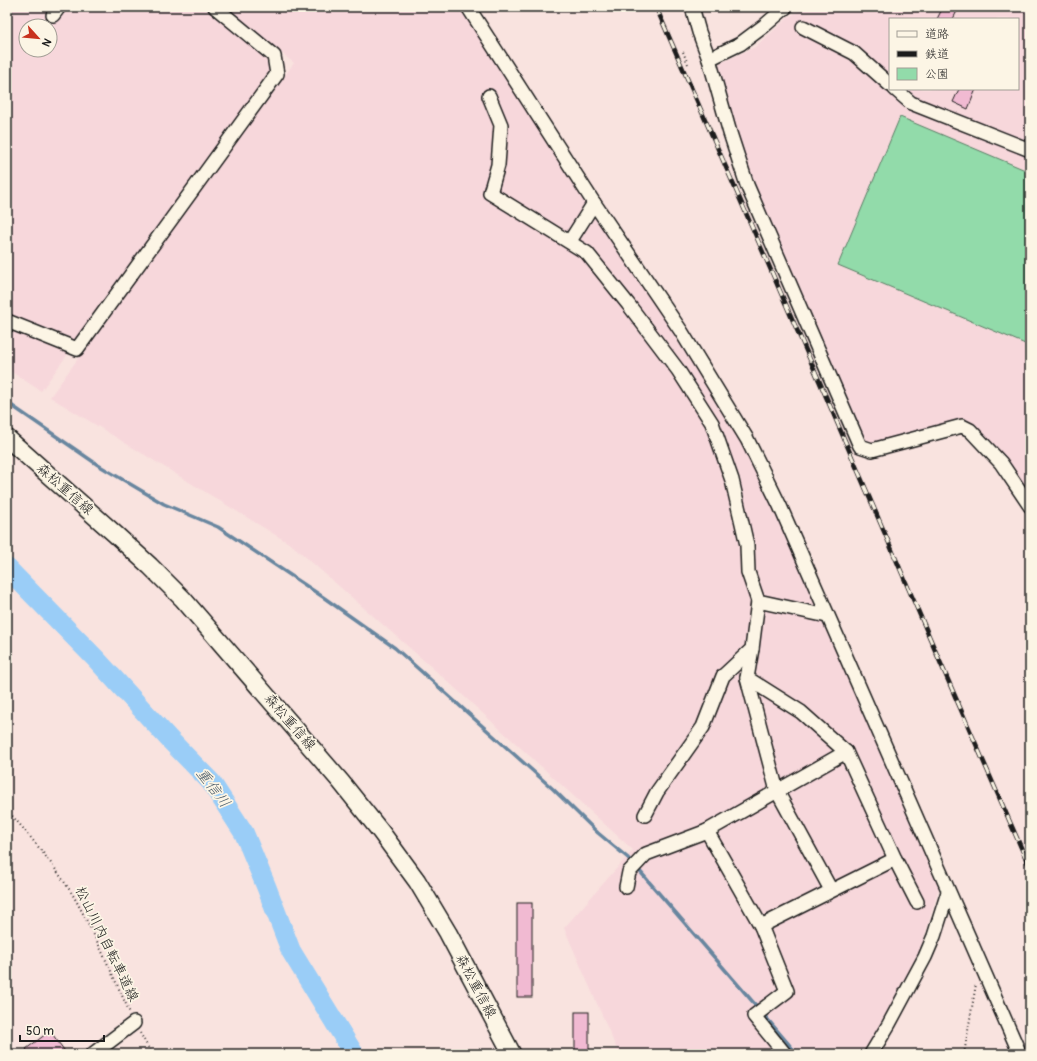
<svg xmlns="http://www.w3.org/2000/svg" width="1037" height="1061" font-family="Pangolin,'Klee One',sans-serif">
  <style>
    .built { fill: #f7d7db; fill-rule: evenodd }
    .green { fill: #92dbaa; stroke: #577c63 }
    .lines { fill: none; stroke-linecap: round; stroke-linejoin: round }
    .stream { stroke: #68869f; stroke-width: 3.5 }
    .river { stroke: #9acdf7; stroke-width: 20 }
    .building { fill: #f1bad2; stroke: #1c1c1c }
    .minor-casing { stroke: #1c1c1c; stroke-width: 16 }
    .major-casing { stroke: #1c1c1c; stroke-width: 20 }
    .path { stroke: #1c1c1c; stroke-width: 2; stroke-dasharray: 1 3; stroke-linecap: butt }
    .minor { stroke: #fcf5e5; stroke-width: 13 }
    .major { stroke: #fcf5e5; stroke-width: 17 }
    .rail-casing { stroke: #1c1c1c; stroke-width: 4.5 }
    .rail { stroke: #fcf5e5; stroke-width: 3; stroke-dasharray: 9; stroke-linecap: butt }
    .labels { text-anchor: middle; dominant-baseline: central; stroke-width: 3.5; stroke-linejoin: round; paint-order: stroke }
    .street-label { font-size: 14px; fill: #1c1c1c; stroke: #fcf5e5 }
    .water-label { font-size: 15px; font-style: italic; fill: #485a69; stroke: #fcf5e5 }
  </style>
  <rect width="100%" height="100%" fill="#f9e3df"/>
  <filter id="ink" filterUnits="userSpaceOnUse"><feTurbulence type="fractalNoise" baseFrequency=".025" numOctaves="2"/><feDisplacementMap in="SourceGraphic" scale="8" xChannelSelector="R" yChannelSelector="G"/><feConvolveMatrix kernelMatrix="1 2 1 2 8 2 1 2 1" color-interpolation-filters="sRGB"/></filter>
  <g filter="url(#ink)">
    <g class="built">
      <path d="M7 7H203L270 60 272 72 41 391 7 369ZM26 26H50V50H26Z"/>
      <path d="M224 7H461L543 136 677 334 741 440 773 501 940 884 921 948 880 1024 868 1045 860 1054H619L564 928 633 850 445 679 292 545 50 397 294 63Z"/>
      <path d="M812 7H1024L1030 8V494L1018 476 1003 458 975 427 964 419 872 446 867 443 862 438 751 183 714 66 755 47 789 17 799 11ZM890 19H1018V89H890Z"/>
    </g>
    <path class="green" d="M900 117 1030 172V346L838 265Z"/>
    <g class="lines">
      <g class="stream">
        <path d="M8 403 98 465 164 504 218 527 323 597 395 648 553 789 598 833 628 858 633 864"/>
        <path d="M637 868 759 1009"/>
        <path d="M763 1014 797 1054"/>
      </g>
      <path class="river" d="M7 568 96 659 171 741 211 782 244 833 266 886 291 951 354 1054"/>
    </g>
    <g class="building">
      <path d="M943 7H959L953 19H937Z"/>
      <path d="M959 89H976L968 109 953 102Z"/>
      <rect x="517" y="903" width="15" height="94"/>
      <rect x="575" y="1012" width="14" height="42"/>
      <path d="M50 1031 67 1054H30L26 1049Z"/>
    </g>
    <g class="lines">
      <g class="minor-casing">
        <g id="minor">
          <path d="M468 7 594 203 681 331 747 439 780 506 1020 1054"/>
          <path d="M692 7 699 32 709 59 730 133 747 185 860 446 872 450 962 426 970 430 1001 463 1030 506"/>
          <path d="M53 15 59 7"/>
          <path d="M803 27 854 53 890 85"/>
          <path d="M709 59 740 44 764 26 786 7"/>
          <path d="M895 89 911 103 1030 150"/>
          <path d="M489 96 501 125 498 165 490 193 587 253 628 304 678 370 712 423 732 480 747 545 748 572 758 601 752 649 723 676 703 727 657 792 645 815"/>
          <path d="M570 241 594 203"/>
          <path d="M7 321 77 349 277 74 274 56 215 7"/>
          <path d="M758 601 827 616"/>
          <path d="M752 649 747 678 777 791 831 890"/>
          <path d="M747 678 801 712 846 752"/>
          <path d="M707 831 761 926 787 991 754 1016 785 1054"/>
          <path d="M626 887 629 872 646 854 707 831 846 752 895 859 917 902"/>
          <path d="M761 926 895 859"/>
          <path d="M93 1054 134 1023"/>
          <path d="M871 1054 889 1024 925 957 934 936 948 892"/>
        </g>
      </g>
      <g class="major-casing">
        <path id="major" d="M7 438 115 534 150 566 183 599 341 782 381 832 417 881 448 933 512 1054"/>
      </g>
      <g class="path">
        <path d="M683 52 688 64"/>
        <path d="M7 810C31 837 55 866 74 897 95 934 112 974 130 1013"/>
        <path d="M140 1033 152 1054"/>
        <path d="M964 1054 976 984"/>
      </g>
      <use href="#minor" class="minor"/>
      <use href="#major" class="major"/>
      <g class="rail-casing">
        <path id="rail" d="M656 7 818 378 941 664 1030 868"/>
      </g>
      <use href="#rail" class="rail"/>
    </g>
  </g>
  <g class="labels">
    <g class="street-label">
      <text transform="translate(65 489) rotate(41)">森松重信線</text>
      <text transform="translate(290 722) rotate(49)">森松重信線</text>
      <text transform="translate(107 944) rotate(64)">松山川内自転車道線</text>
      <text transform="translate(476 986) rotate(62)">森松重信線</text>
    </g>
    <g class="water-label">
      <text transform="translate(213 788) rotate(53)">重信川</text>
    </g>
  </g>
  <rect width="1037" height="1061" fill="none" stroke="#fcf5e5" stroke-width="24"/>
  <rect x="12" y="12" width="1013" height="1037" fill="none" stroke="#1c1c1c" stroke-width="1.5" filter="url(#ink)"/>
  <rect x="889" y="18" width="130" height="72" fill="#fcf5e5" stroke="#a29e95"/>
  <rect x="897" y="31" width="20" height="6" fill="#fcf5e5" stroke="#a29e95"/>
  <text x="925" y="38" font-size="12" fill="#1c1c1c">道路</text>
  <rect x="897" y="51" width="20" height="6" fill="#1c1c1c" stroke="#a29e95"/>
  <text x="925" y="58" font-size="12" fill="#1c1c1c">鉄道</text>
  <rect x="897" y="68" width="20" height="12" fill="#92dbaa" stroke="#a29e95"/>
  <text x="925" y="78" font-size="12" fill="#1c1c1c">公園</text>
  <g transform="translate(38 38) rotate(117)"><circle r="19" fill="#fcf5e5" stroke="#a29e95"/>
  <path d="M0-3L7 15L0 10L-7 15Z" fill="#c8321e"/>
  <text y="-6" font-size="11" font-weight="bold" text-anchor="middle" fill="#1c1c1c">N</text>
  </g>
  <path d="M20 1035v6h84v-6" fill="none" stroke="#1c1c1c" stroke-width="2"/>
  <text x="26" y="1035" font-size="12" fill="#1c1c1c" stroke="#fcf5e5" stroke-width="3" paint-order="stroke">50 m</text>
</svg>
